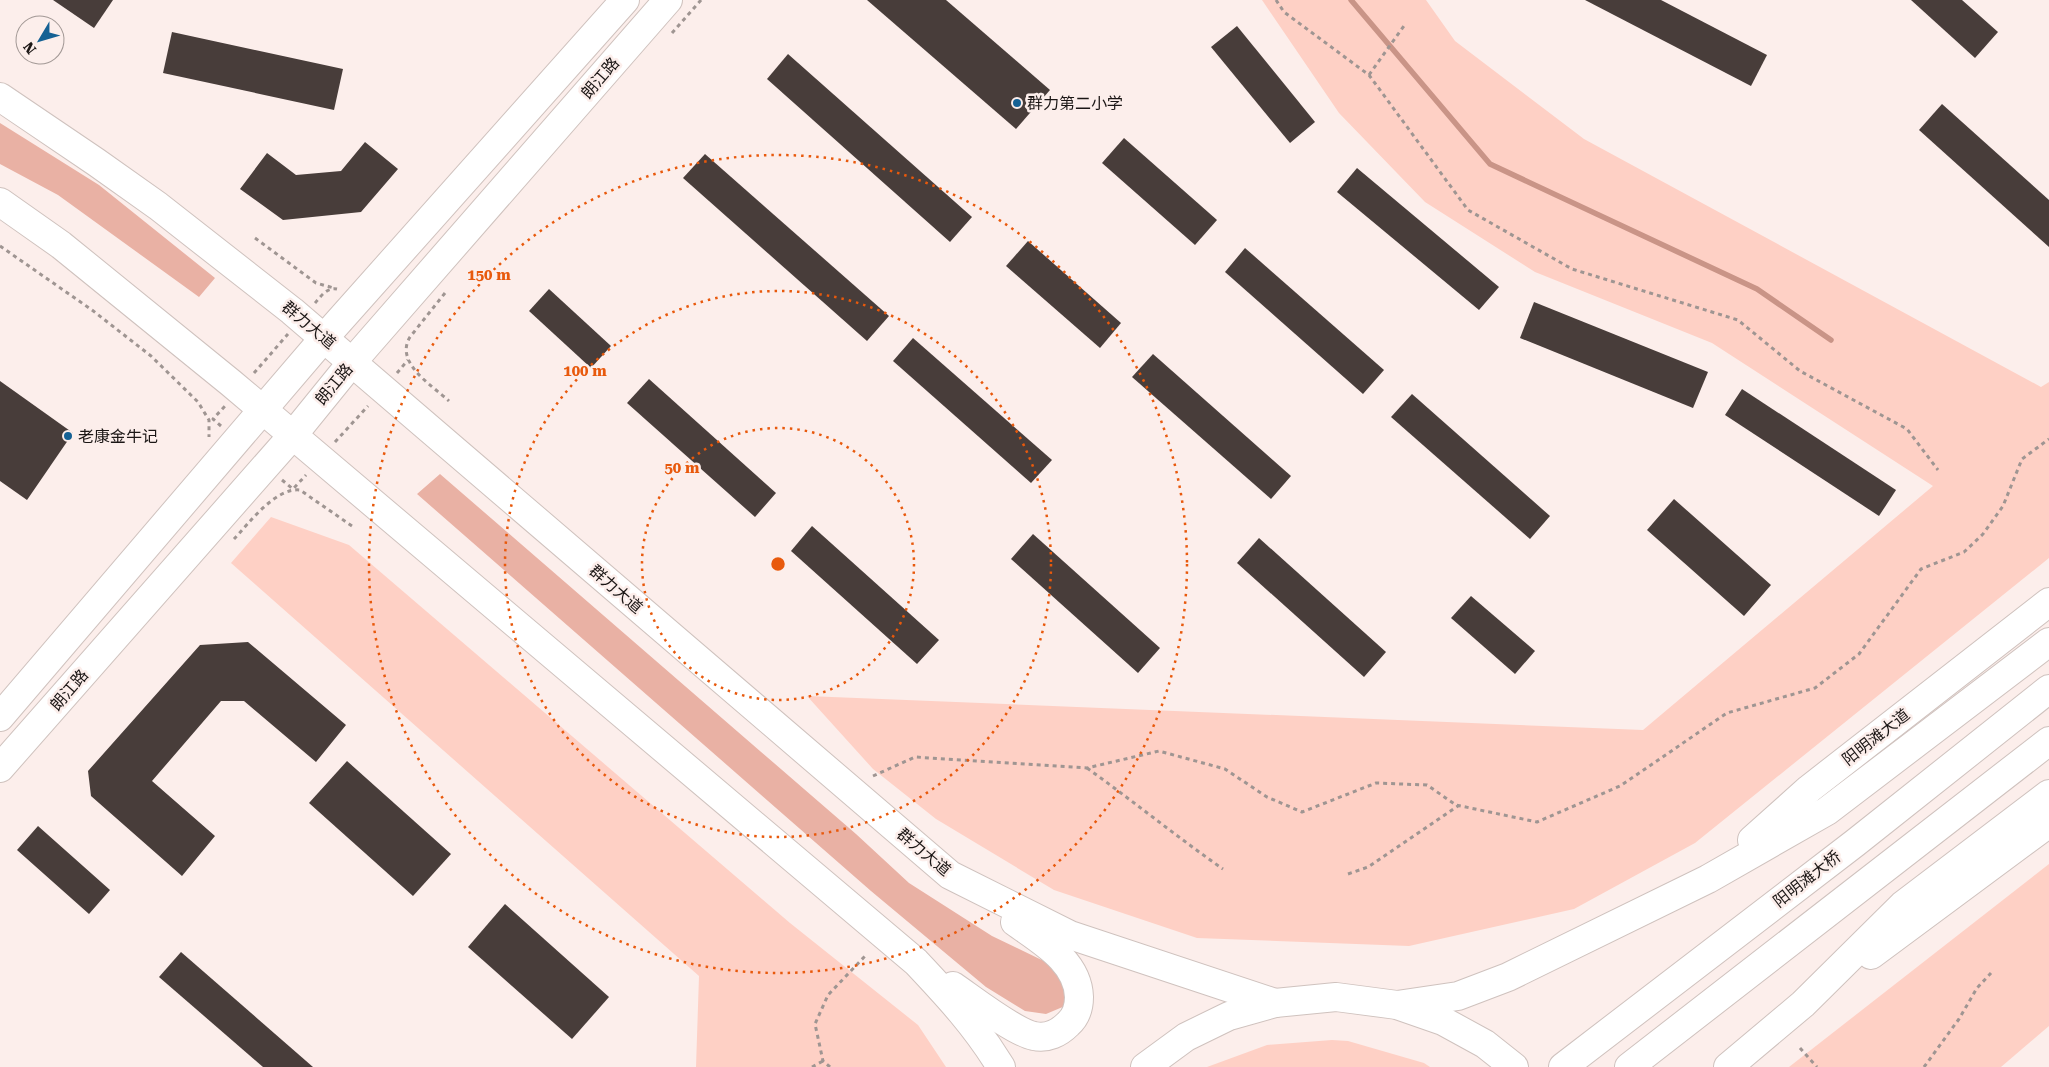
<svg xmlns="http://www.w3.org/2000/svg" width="2049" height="1067" font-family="'Roboto Serif','Noto Sans SC',serif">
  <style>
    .green { fill: #fed0c5 }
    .forest { fill: #e9b1a4 }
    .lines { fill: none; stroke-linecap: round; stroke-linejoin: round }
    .stream { stroke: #c99487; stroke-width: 5.5 }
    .building { fill: #483d3a }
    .major-casing { stroke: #cfc2be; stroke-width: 30 }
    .highway-casing { stroke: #cfc2be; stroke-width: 30 }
    .path { stroke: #9f9592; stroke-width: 3; stroke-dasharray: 4 4; stroke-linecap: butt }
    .major { stroke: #fff; stroke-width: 28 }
    .highway { stroke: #fff; stroke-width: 28 }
    .ring { fill: none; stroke: #e8590c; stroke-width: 2.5; stroke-dasharray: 2.5 5 }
    .poi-dot { fill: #156194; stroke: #fceeeb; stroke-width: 2 }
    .labels { text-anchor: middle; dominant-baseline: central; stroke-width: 5; stroke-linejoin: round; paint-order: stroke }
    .street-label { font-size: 16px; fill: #1b1615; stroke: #fceeeb }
    .poi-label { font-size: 16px; fill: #1b1615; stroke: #fceeeb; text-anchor: start }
    .centre { fill: #e8590c; stroke: #fceeeb; stroke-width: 2.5 }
    .ring-label { font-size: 15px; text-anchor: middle; font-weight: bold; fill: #e8590c; stroke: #fceeeb; stroke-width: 5; stroke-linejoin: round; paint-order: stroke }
  </style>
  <rect width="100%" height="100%" fill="#fceeeb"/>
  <g class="green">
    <path d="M1262 0H1426L1455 41 1584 139 2041 387 2049 382V558L1695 843 1574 909 1409 946 1197 938 1054 890 936 819 873 769 807 696 1643 730 1933 486 1712 343 1535 272 1425 202 1339 113Z"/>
    <path d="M271 517 349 545 790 923 918 1025 946 1067H696L699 976 231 563Z"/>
    <path d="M2049 864V1026L2001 1067H1789Z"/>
    <path d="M1332 1040 1348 1041 1424 1063 1430 1067H1207L1267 1045Z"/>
  </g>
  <g class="forest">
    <path d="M0 123 99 185 215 278 199 297 58 195 0 164Z"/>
    <path d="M440 474 856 834 909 883 992 936 1050 964 1066 985 1065 1006 1046 1014 1025 1011 986 987 871 891 417 494Z"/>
  </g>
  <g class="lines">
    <path class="stream" d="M1351 0 1490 164 1757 289 1831 340"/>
  </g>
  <g class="building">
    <path d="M53 0H113L94 28Z"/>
    <path d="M867 0H946L1050 90 1016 129Z"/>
    <path d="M1585 0H1661L1767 55 1751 86Z"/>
    <path d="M1911 0H1962L1998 32 1975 58Z"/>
    <path d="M1237 26 1315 122 1290 143 1211 47Z"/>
    <path d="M172 32 343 69 334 110 163 73Z"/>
    <path d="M788 54 972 217 950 242 767 79Z"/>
    <path d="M1942 104 2049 200V247L1919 130Z"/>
    <path d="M1124 138 1217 220 1195 245 1102 163Z"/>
    <path d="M365 142 398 169 361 212 283 220 240 189 267 153 296 175 341 171Z"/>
    <path d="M705 154 889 316 867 341 683 178Z"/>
    <path d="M1357 168 1499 287 1479 310 1337 192Z"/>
    <path d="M1028 241 1121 323 1100 348 1006 266Z"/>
    <path d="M1245 248 1384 370 1363 394 1225 272Z"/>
    <path d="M549 289 611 346 591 368 529 311Z"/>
    <path d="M1534 302 1708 372 1693 408 1520 338Z"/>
    <path d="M913 338 1052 460 1031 483 893 361Z"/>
    <path d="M1153 354 1291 476 1271 499 1132 377Z"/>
    <path d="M649 379 776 493 755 517 627 403Z"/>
    <path d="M0 381 73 433 27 500 0 481Z"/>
    <path d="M1742 389 1896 490 1879 516 1725 415Z"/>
    <path d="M1412 394 1550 516 1530 539 1391 417Z"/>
    <path d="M1674 499 1771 585 1744 616 1647 530Z"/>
    <path d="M812 526 939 640 917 664 791 551Z"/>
    <path d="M1033 534 1160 648 1138 673 1011 559Z"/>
    <path d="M1259 538 1386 652 1364 677 1237 563Z"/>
    <path d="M1471 596 1535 651 1515 674 1451 618Z"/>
    <path d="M248 642 346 725 316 762 244 701H221L152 781 215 836 182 876 91 796 88 771 200 645Z"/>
    <path d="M347 761 451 854 413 896 309 803Z"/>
    <path d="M38 826 110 890 89 914 17 850Z"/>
    <path d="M505 904 609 997 572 1039 468 947Z"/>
    <path d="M181 952 313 1067H263L159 977Z"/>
  </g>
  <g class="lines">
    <g class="major-casing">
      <g id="major">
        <path d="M0 97 96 162 158 206 292 311 950 875 1070 935 1275 1003"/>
        <path d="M0 202 61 245 231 383 916 962C949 997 976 1026 1001 1067"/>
        <path d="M0 717 324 338 625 0"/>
        <path d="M0 768 293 435 353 361 668 0"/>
        <path d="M953 986C972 999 1014 1032 1034 1036 1047 1039 1059 1033 1068 1024 1076 1017 1079 1007 1079 997 1078 961 1041 941 1015 922"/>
      </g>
    </g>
    <g class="highway-casing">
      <g id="highway">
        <path d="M1752 840 1809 789 2049 602"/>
        <path d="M1871 955 2049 823"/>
        <path d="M1397 1005 1458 996 1508 977 1708 879 1827 811 2049 642"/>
        <path d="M1145 1067 1186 1037 1229 1016 1275 1003 1336 997 1397 1005 1443 1021 1485 1044 1514 1067"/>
        <path d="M1563 1067 1855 843 2049 689"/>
        <path d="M1629 1067 2049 741"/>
        <path d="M1728 1067 1803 1004 1903 905 2049 794"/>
      </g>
    </g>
    <g class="path">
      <path d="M1276 0 1284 12 1369 75 1468 210 1572 269 1738 320 1800 371 1907 429 1938 470"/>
      <path d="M672 33 701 0"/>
      <path d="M1369 75 1406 23"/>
      <path d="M255 238 316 283 334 288"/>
      <path d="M0 246 92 310 151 356 198 402 209 420V437"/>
      <path d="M445 293 410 337C394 363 433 386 449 401"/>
      <path d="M315 303C321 296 327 287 337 289"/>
      <path d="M254 373 288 334"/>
      <path d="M397 373 408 360"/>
      <path d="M221 426 213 419 225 406"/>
      <path d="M335 442 368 406"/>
      <path d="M282 480 293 489 306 475"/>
      <path d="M234 539C249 523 276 487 300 490L352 526"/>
      <path d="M1087 768C1133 801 1177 837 1223 869"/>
      <path d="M873 776 915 757 1087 768 1159 751 1225 769 1267 797 1302 812 1376 783 1427 785 1456 805 1537 822 1620 786 1727 713 1815 688 1859 654 1921 569 1964 552 1983 534 2003 506 2022 459 2049 439"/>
      <path d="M1348 874 1368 867 1458 806"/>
      <path d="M1800 1048 1817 1067"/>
      <path d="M812 1067 823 1061"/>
      <path d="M830 1067 823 1061 815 1024 828 995 866 955"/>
      <path d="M1924 1067 1959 1019 1977 988 1991 973"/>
    </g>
    <use href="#major" class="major"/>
    <use href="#highway" class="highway"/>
  </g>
  <g class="ring">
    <circle cx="778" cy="564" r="136"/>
    <circle cx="778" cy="564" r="273"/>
    <circle cx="778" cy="564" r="409"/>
  </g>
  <g class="poi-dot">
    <circle cx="1017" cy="103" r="5"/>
    <circle cx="68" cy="436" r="5"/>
  </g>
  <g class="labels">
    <g class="street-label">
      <text transform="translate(600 78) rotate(-49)">朗江路</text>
      <text transform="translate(309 325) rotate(40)">群力大道</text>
      <text transform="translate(334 384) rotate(-50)">朗江路</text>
      <text transform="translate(616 589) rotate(41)">群力大道</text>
      <text transform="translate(69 690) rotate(-49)">朗江路</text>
      <text transform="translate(1876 737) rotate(-38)">阳明滩大道</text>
      <text transform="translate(924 852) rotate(40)">群力大道</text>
      <text transform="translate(1807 879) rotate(-38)">阳明滩大桥</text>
    </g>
    <g class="poi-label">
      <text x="1027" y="103">群力第二小学</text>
      <text x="78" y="436">老康金牛记</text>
    </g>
  </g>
  <circle cx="778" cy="564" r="8" class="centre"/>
  <g class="ring-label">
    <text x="489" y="280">150 m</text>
    <text x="585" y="376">100 m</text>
    <text x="682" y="473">50 m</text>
  </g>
  <g transform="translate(40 40) rotate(232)"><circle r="24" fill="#fceeeb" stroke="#a29895"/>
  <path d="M0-4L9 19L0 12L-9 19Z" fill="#156194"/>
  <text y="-8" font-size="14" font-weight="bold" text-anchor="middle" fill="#1b1615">N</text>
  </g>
</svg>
